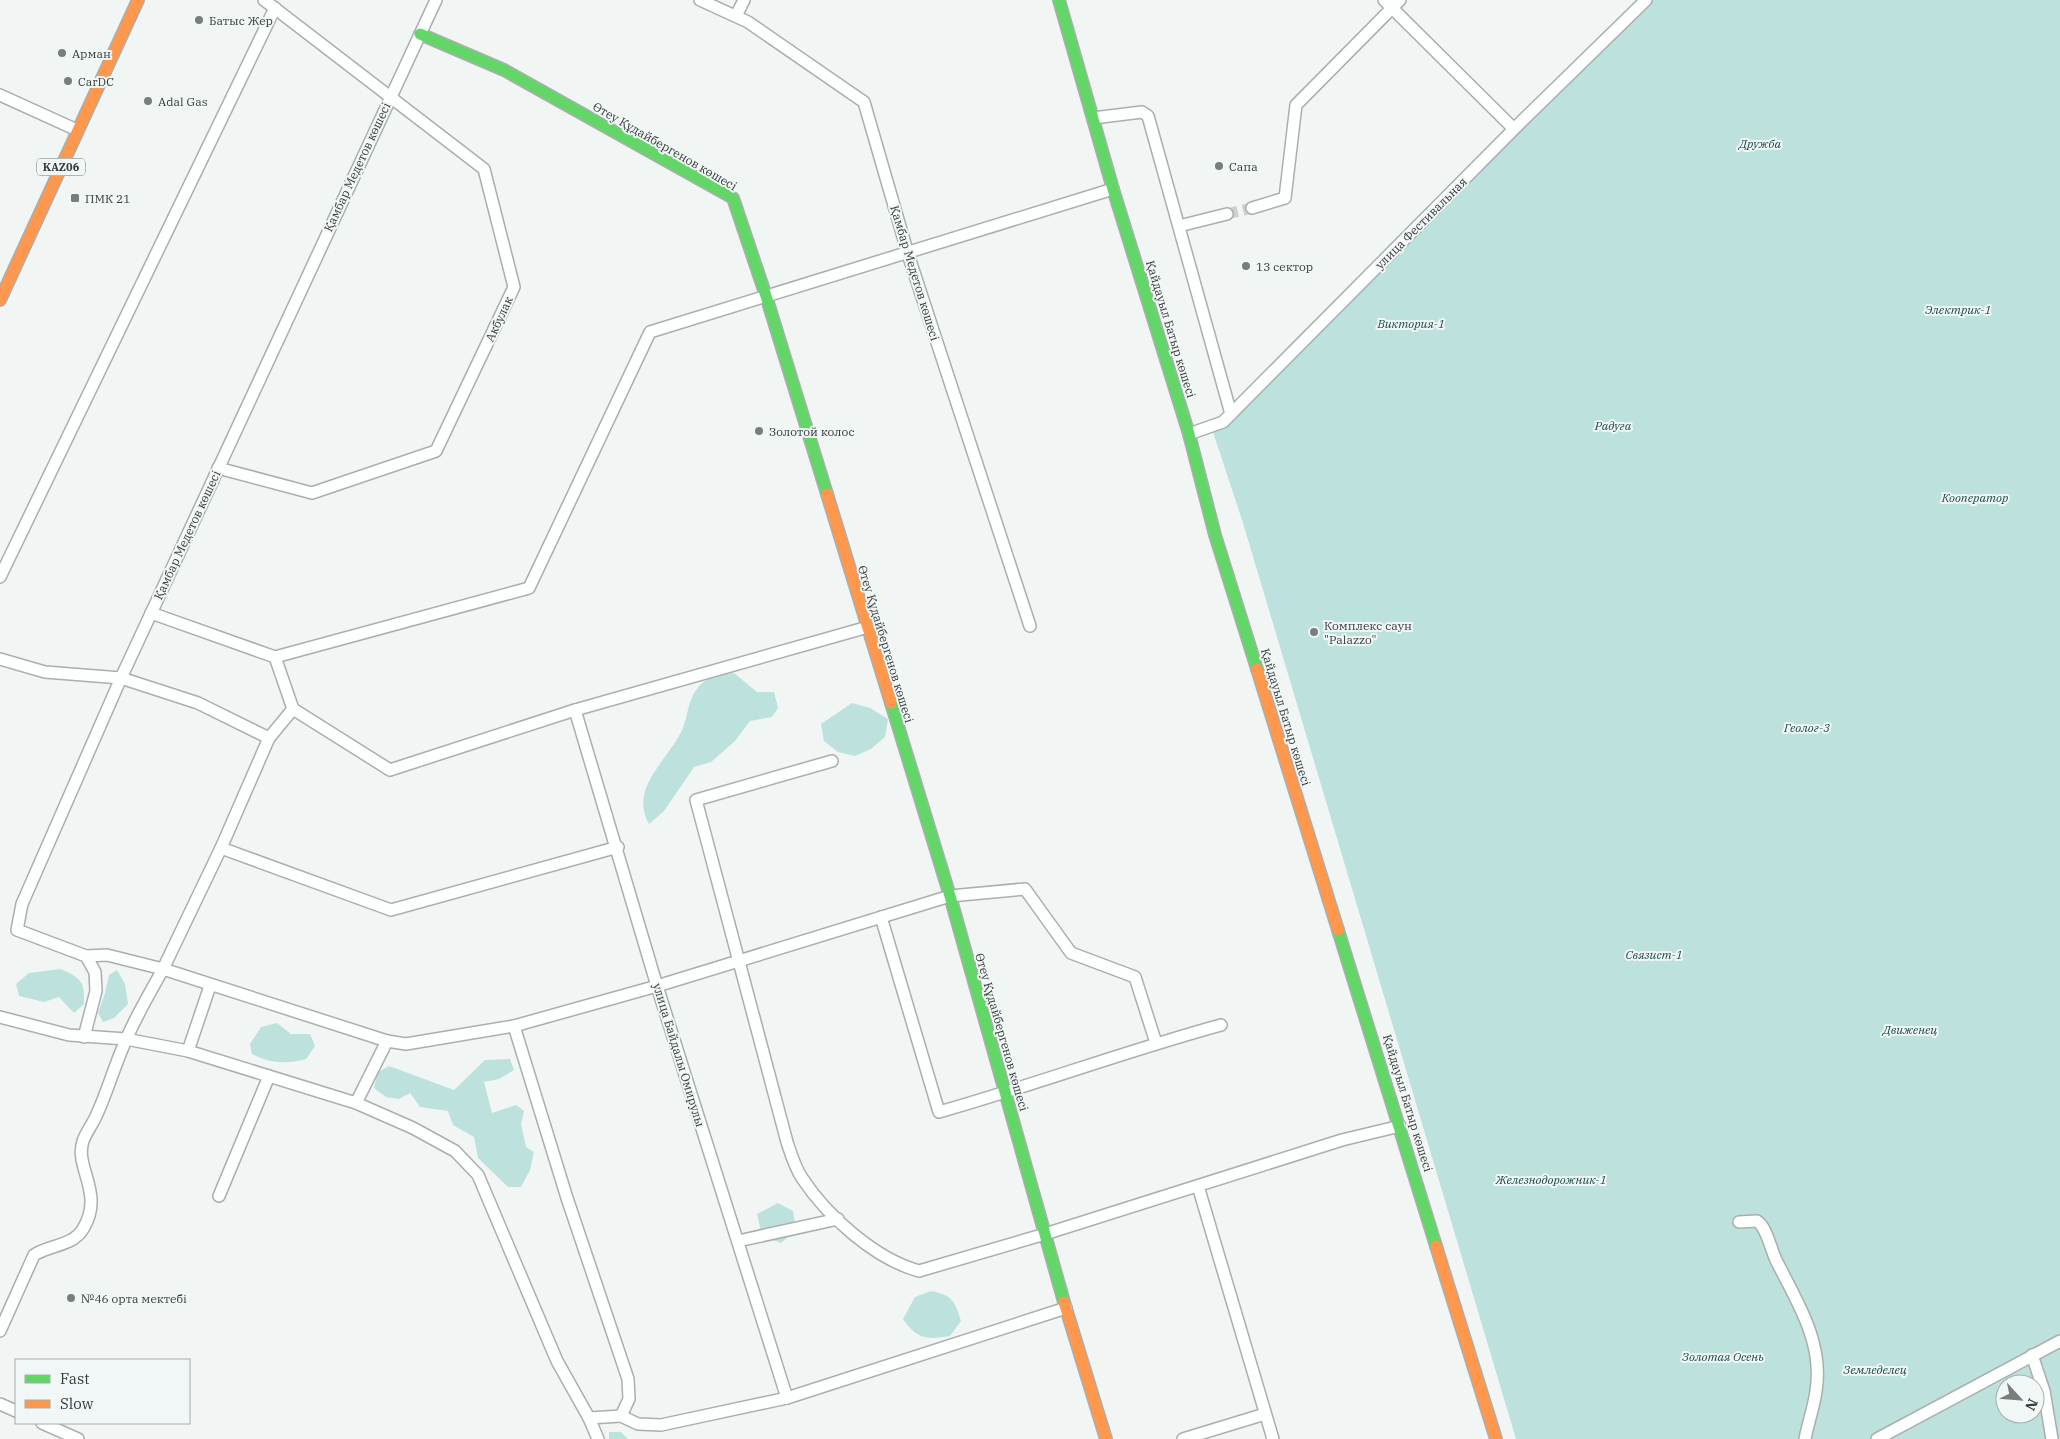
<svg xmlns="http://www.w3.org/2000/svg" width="2060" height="1439" font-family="'IBM Plex Serif',serif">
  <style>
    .green { fill: #bde1dc; fill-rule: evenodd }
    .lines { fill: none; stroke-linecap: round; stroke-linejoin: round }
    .street-tunnel { stroke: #ccd1d0; stroke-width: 11; stroke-dasharray: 11 5.5; stroke-linecap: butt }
    .street-casing { stroke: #abaeae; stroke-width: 14 }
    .fast-casing { stroke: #abaeae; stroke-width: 14 }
    .slow-casing { stroke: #abaeae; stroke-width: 14 }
    .street { stroke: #fdfefe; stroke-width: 11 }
    .fast { stroke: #63d668; stroke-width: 11 }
    .slow { stroke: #ff974d; stroke-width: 11 }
    .poi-dot { fill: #797d7c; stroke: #f0f7f6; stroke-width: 2 }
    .labels { text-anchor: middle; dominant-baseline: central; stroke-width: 4; stroke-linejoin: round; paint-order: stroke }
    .shield { fill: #f0f7f6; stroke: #707473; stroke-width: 1 }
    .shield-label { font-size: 11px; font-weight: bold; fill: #393c3b }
    .poi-label { font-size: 12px; fill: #393c3b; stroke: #f0f7f6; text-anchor: start }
    .park-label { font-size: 12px; font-style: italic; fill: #184a45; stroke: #f0f7f6 }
    .street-label { font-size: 12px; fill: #393c3b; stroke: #f0f7f6 }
  </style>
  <rect width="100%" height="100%" fill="#f1f6f5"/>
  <g class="green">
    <path d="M1648 0H2060V1439H1516L1243 523 1211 426ZM2005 1384H2035V1414H2005Z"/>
    <path d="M734 673 757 692H774L778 708 772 717 750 721 735 741 711 762 694 767 664 811 649 824C628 787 670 759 683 728 688 715 688 700 697 689 706 676 720 674 734 673Z"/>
    <path d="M852 703 870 708 888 719 885 737 871 749 855 756 838 752 824 741 821 724Z"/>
    <path d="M61 969C81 978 85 982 84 1004L74 1013 59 997 44 1002 19 996 16 984 29 973Z"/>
    <path d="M117 970 125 984 128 1004 114 1018 103 1022 98 1013 105 993 109 975Z"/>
    <path d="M277 1023 291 1034H310L315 1046 306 1059C286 1064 271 1064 252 1054L250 1044 261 1027Z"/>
    <path d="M510 1059 514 1070 499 1079 484 1082 492 1113 516 1105 524 1111 521 1124 526 1147 534 1152 530 1170 521 1187H508L478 1158 474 1137 453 1125 448 1111 420 1107 410 1093 399 1099 386 1097 374 1088 378 1072 389 1066 454 1090 485 1060Z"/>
    <path d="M778 1203 793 1211 796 1230 781 1243 762 1236 757 1214Z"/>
    <path d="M931 1291C953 1295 955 1302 961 1321L950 1336C926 1340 917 1339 903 1319L915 1297Z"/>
    <path d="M609 1432H621L628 1439H609Z"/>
  </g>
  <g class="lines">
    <path class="street-tunnel" d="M1227 214 1252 208"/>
    <g class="street-casing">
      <g id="street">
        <path d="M700 0 748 22 864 102 908 254 1030 626"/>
        <path d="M1384 0 1514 129"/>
        <path d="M736 16 744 0"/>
        <path d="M0 95 77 130"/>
        <path d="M1093 118 1142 112 1148 116 1231 414"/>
        <path d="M1252 208 1285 198 1296 105 1400 0"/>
        <path d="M1179 226 1227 214"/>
        <path d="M1189 434 1223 422 1524 119 1646 0"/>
        <path d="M218 468 312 493 436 451 514 287 484 169 264 0"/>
        <path d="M0 577 275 8"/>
        <path d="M151 613 275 657 293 709 390 770 575 710 868 627"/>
        <path d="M275 657 529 588 650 332 1113 189"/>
        <path d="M0 659 45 672 121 678 198 703 269 738 221 848 391 910 618 847"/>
        <path d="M575 710 657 986 787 1398"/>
        <path d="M269 738 293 709"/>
        <path d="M832 761 696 800 787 1142C791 1154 795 1168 802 1178 827 1216 875 1259 919 1271L1045 1234 1342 1140 1400 1126"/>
        <path d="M221 848 163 969 387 1041 406 1044 514 1026"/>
        <path d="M881 917 939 1112C1034 1085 1126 1051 1221 1025"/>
        <path d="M0 1017 69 1035 126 1039 188 1051 356 1103 413 1128 455 1151 478 1175 557 1361 589 1418 598 1439"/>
        <path d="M84 1037 96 991 95 972 86 956 17 930 22 904 121 678 436 0"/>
        <path d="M188 1051 210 986"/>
        <path d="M356 1103 387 1041"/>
        <path d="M1198 1186 1273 1439"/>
        <path d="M219 1196 269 1076"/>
        <path d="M1739 1222 1757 1221C1767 1227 1771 1251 1777 1262 1797 1302 1824 1343 1816 1391 1814 1407 1808 1423 1805 1439"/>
        <path d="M738 1241 838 1219"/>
        <path d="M1066 1308 787 1398 661 1425 638 1424 621 1416 629 1399 628 1379 567 1198 514 1026 657 986 950 896 1025 889 1071 953 1135 977 1156 1043"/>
        <path d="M0 1331 34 1255C49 1245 73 1246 83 1229 105 1193 74 1168 83 1141 86 1132 93 1124 97 1114 108 1090 115 1064 126 1040 136 1016 150 993 163 969L107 955 86 956"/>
        <path d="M2032 1355 2044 1391 2052 1439"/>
        <path d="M0 1404 16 1411"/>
        <path d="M589 1418 621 1416"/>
        <path d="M42 1423 78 1439"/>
        <path d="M1183 1439 1265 1414"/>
        <path d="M1877 1439 2060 1341"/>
      </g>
    </g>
    <g class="fast-casing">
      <g id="fast">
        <path d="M1059 0 1113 189 1189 434 1215 535 1257 669"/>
        <path d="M420 34 504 70 733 198 766 296 827 494"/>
        <path d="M891 703 950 896 1064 1302"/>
        <path d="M1338 930 1436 1246"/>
      </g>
    </g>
    <g class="slow-casing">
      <g id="slow">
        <path d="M0 300 138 0"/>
        <path d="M827 494 891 703"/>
        <path d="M1257 669 1338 930"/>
        <path d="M1436 1246 1496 1439"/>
        <path d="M1064 1302 1106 1439"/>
      </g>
    </g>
    <use href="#street" class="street"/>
    <use href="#fast" class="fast"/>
    <use href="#slow" class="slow"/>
  </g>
  <g class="poi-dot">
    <circle cx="199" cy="20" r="5"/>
    <circle cx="62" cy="53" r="5"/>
    <circle cx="68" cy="81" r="5"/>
    <circle cx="148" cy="101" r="5"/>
    <circle cx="1219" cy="166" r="5"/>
    <rect x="70" y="193" width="10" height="10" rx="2.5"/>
    <circle cx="1246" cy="266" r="5"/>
    <circle cx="759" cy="431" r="5"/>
    <circle cx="1314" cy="632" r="5"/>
    <circle cx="71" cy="1298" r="5"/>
  </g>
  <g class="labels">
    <rect class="shield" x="37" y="158.5" width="48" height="17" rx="4"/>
    <g class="shield-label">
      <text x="61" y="167">KАZ06</text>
    </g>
    <g class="poi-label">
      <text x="209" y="20">Батыс Жер</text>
      <text x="72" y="53">Арман</text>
      <text x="78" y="81">CarDC</text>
      <text x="158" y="101">Adal Gas</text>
      <text x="1229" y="166">Сапа</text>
      <text x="85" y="198">ПМК 21</text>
      <text x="1256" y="266">13 сектор</text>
      <text x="769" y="431">Золотой колос</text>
      <text x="1324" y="625">Комплекс саун<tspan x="1324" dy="14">"Palazzo"</tspan></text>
      <text x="81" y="1298">№46 орта мектебі</text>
    </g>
    <g class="park-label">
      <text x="1760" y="143">Дружба</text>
      <text x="1958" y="309">Электрик-1</text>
      <text x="1411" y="323">Виктория-1</text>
      <text x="1613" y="425">Радуга</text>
      <text x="1975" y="497">Кооператор</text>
      <text x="1807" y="727">Геолог-3</text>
      <text x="1654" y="954">Связист-1</text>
      <text x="1910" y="1029">Движенец</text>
      <text x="1551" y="1179">Железнодорожник-1</text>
      <text x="1723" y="1356">Золотая Осень</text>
      <text x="1875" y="1369">Земледелец</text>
    </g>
    <g class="street-label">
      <text transform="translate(665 146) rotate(30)">Өтеу Құдайбергенов көшесі</text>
      <text transform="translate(357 167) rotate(-65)">Қамбар Медетов көшесі</text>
      <text transform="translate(1421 223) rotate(-45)">улица Фестивальная</text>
      <text transform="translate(915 273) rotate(73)">Қамбар Медетов көшесі</text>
      <text transform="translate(499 319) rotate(-65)">Акбулак</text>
      <text transform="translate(1171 329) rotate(73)">Қайдауыл Батыр көшесі</text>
      <text transform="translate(187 535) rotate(-65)">Қамбар Медетов көшесі</text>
      <text transform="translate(886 644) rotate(73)">Өтеу Құдайбергенов көшесі</text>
      <text transform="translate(1286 717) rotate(73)">Қайдауыл Батыр көшесі</text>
      <text transform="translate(1002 1032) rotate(74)">Өтеу Құдайбергенов көшесі</text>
      <text transform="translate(679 1055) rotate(73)">улица Байдалы Омирулы</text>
      <text transform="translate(1408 1103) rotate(73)">Қайдауыл Батыр көшесі</text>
    </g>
  </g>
  <rect x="15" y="1359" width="175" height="65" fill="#f0f7f6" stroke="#a7acab"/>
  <rect x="25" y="1375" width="25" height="8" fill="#63d668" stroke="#a7acab"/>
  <text x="60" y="1384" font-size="15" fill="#393c3b">Fast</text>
  <rect x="25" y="1400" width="25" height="8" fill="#ff974d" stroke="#a7acab"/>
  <text x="60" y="1409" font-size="15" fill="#393c3b">Slow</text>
  <g transform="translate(2020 1399) rotate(116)"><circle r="24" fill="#f0f7f6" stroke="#a7acab"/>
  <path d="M0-4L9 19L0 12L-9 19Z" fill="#797d7c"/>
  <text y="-8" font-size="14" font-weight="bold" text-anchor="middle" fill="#393c3b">N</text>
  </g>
</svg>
